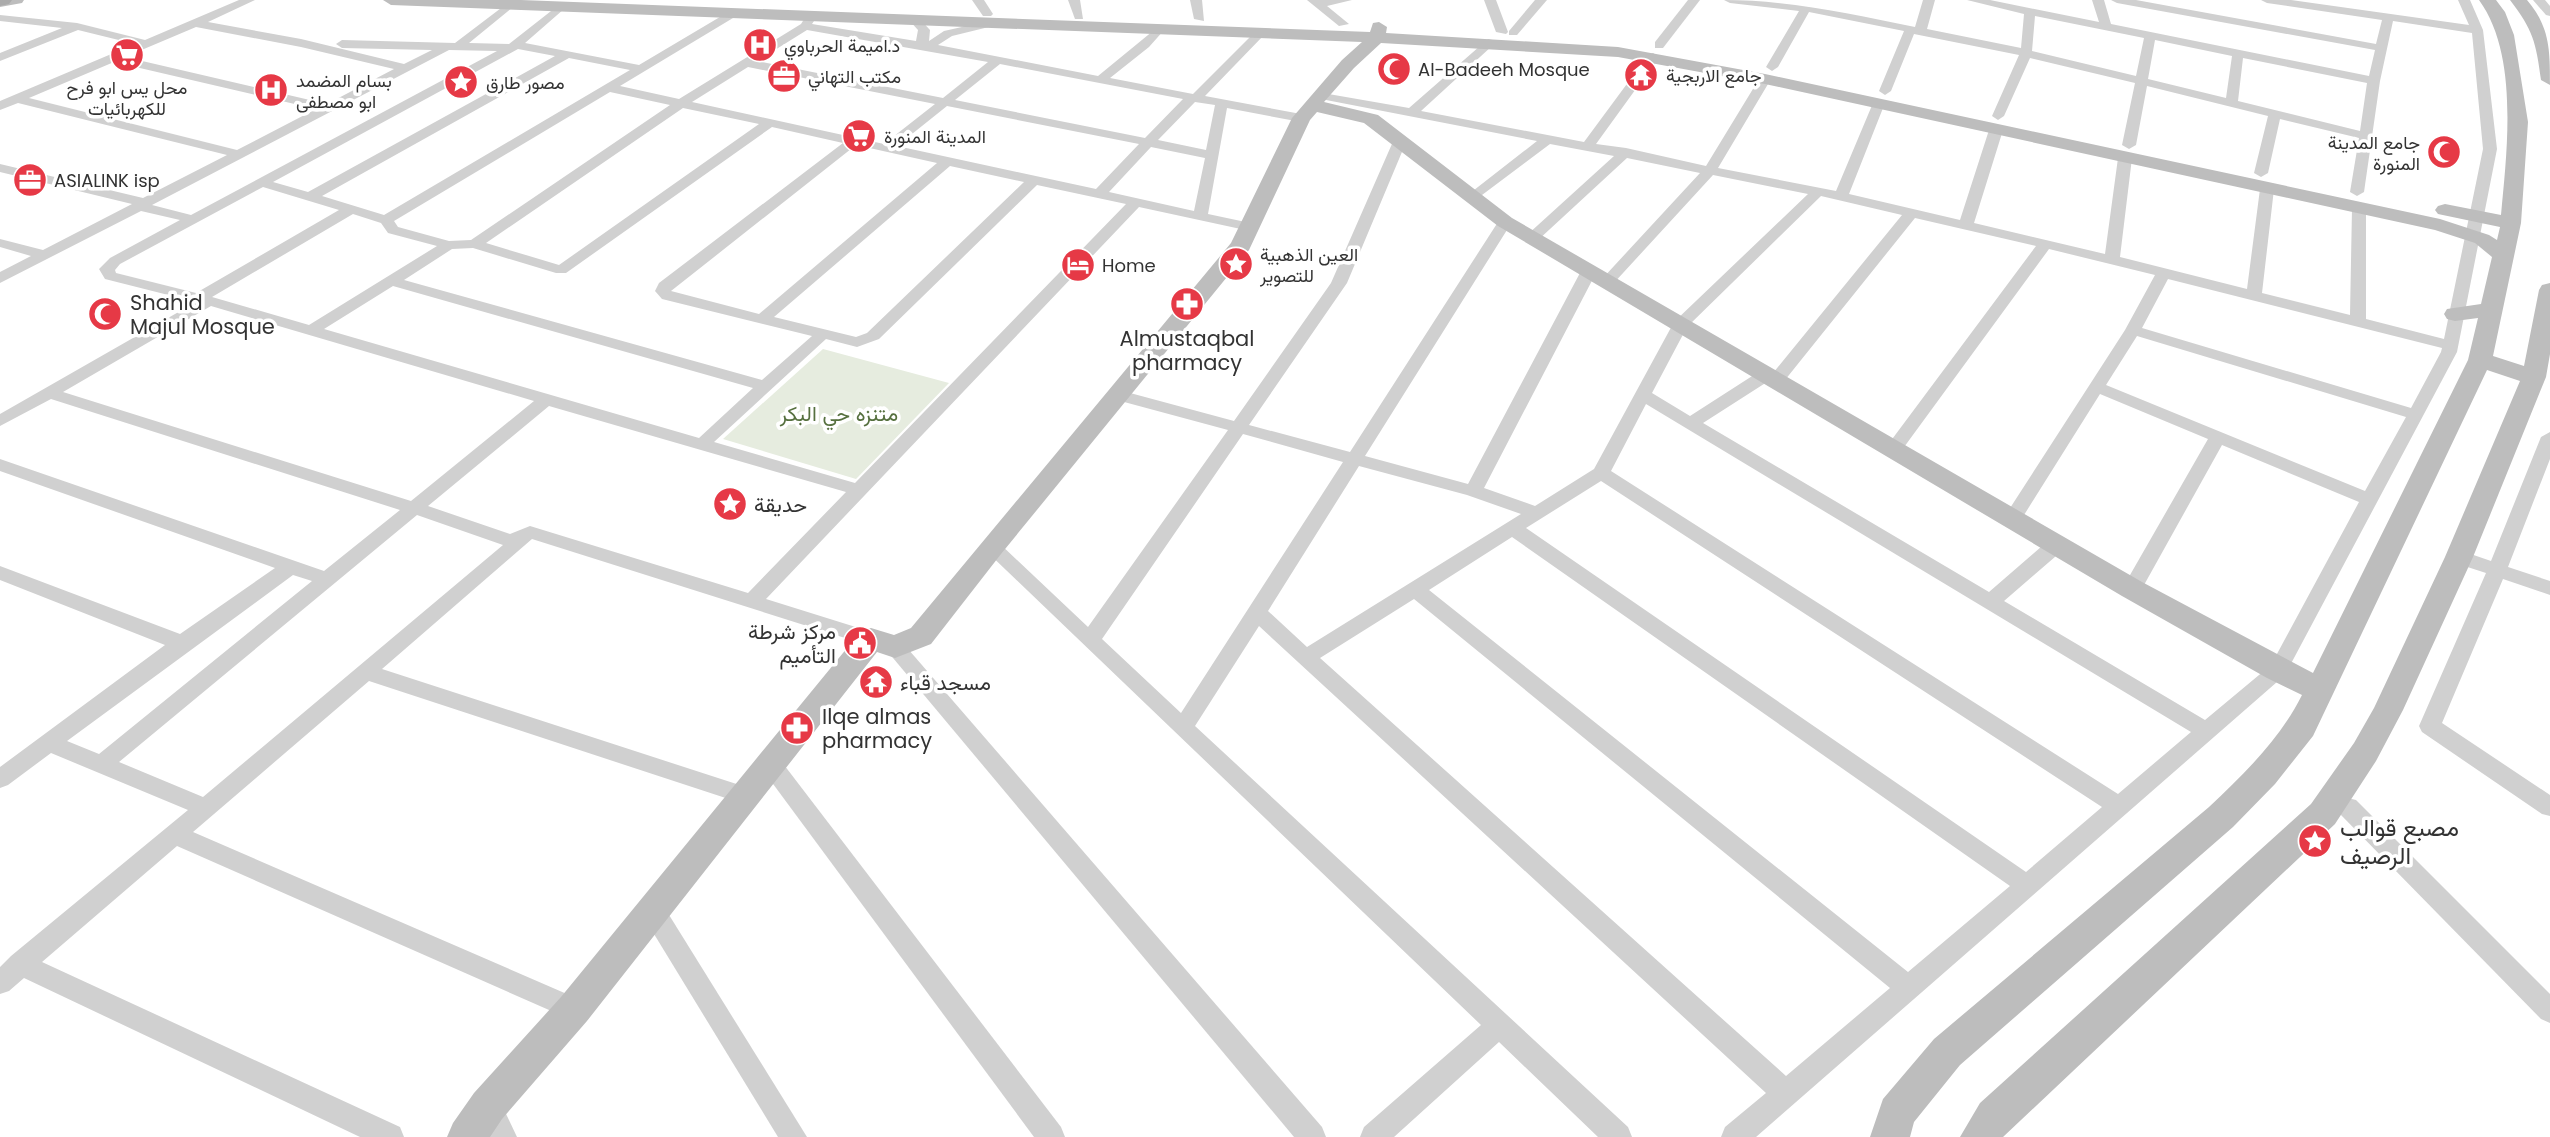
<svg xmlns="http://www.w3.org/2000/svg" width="2550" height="1137" font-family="Poppins,Vazirmatn,sans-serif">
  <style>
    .green { fill: #e6ecdf }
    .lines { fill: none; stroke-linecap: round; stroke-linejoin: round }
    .street { fill: #d0d0d0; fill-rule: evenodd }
    .secondary { fill: #bdbdbd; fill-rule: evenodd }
    .primary { fill: #ababab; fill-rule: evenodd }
    .labels { text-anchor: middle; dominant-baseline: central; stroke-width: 7; stroke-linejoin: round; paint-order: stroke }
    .far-poi-label { font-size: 18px; fill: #333; stroke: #fff; text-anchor: start }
    .poi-label { font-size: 21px; fill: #333; stroke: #fff; text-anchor: start }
    .park-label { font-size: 21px; fill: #56703f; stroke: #fff }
    .near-poi-label { font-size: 24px; fill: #333; stroke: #fff; text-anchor: start }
  </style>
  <rect width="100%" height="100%" fill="#fff"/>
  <path class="green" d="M823 349 949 383 856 479 723 439Z"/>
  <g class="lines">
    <g class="street">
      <path d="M239 0H255L208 22 301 39 404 64 432 50 342 48 336 44 342 40 455 43 509 2 515 5 513 7 469 43 509 44 560 4 566 7 564 9 525 43 639 65 730 11H738V15L620 86 679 99 801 24 808 13 812 12 818 15 812 24 916 41 918 30 908 19 910 17H918L930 30 929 41 944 31 993 20 997 21V25L952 36 938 45 1098 76 1159 26 1165 29 1149 47 1110 78 1193 94 1256 31H1264V35L1205 96 1301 114 1307 118 1301 122 1227 108 1208 214 1255 224 1257 227 1255 230 1250 231 1139 207 766 599 878 634 881 639 878 644 871 646 864 644 532 539 382 669 755 790 758 796 755 802 747 805 369 681 193 832 583 1001 587 1009 583 1017 574 1021 565 1017 177 846 42 962 400 1127 404 1137H360L24 978 9 991 0 994V967L11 956 188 810 51 753 8 785 0 788V767L165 645 0 580V566L180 634 275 568 0 471V459L324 571 400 510 51 399 0 426V414L196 302 105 279 99 269 110 258 180 220 141 211 0 283V272L31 256 0 247V239L43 250 132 204 0 172V164L143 198 227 155 18 103 0 110V101L135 44 78 30 0 61V53L62 28 0 21V15L77 23 145 40ZM196 27 301 47 394 69 327 104 125 57ZM807 30 988 62 943 98 757 61ZM518 49 555 56 308 192 273 182ZM449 50 497 51 191 215 152 205ZM569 58 630 70 384 215 322 196ZM114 62 316 109 237 150 29 98ZM1000 64 1183 99 1145 138 955 100ZM748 67 935 104 884 144 692 102ZM610 92 670 105 471 240 449 241 398 227 394 221ZM1195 102 1215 105 1206 150 1158 140ZM947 106 1139 144 1096 189 897 146ZM683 108 759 124 559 265 486 243ZM772 127 843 143 659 283 655 291 662 299 812 336 762 380 404 280 452 249 473 248 556 273H566ZM856 145 937 163 759 314 671 291ZM1151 147 1205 158 1194 211 1109 192ZM950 166 1024 182 867 333 856 337 774 317ZM1037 185 1126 204 855 483 714 442 826 339 857 347 879 339ZM263 187 339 210 196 293 116 273 115 270 120 264ZM353 214 381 223 388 233 437 246 309 325 212 297ZM393 286 753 388 699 438 324 329ZM211 306 534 401 411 501 63 392ZM549 406 846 492 748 593 530 526 510 534 428 506ZM417 515 503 545 203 797 119 762ZM293 575 312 581 99 754 67 741Z"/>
      <path d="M972 0H984L993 14 991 16H983Z"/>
      <path d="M1068 0H1080L1083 19H1075Z"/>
      <path d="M1190 0H1202L1204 21 1194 19Z"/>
      <path d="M1307 0H1352L1327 6 1349 24 1339 26Z"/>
      <path d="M1484 0H1496L1508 32 1506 34 1496 32Z"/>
      <path d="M1535 0H1547L1517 35H1509V31Z"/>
      <path d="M1688 0H1700L1663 48H1655V42Z"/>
      <path d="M1724 0C1790 0 1851 14 1915 27L1923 0H1935L1927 29 2021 48 2024 14 1967 0H1990L2099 22 2092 0H2104L2111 24 2369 76 2375 50 2117 3 2111 0H2136L2376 44 2382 20 2267 3 2261 0H2291L2469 25 2458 0H2470L2483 30 2497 149 2457 352 2285 675 1756 1137H1721L1725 1127 1766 1093 1259 626 1195 726 1628 1127 1632 1137H1598L1499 1042 1394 1137H1360L1364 1127 1481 1025 982 547 984 542H998L1088 627 1228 430 1113 399 1111 395 1119 390 1234 421 1331 283 1395 137 1400 136 1407 140 1347 283 1249 425 1350 452 1498 222 1505 218 1510 219 1512 222 1365 456 1468 484 1581 271 1589 266 1594 268 1597 271 1484 488 1535 506 1594 469 1674 322 1808 194 1713 175 1612 285 1607 287 1599 282 1602 279 1700 173 1627 158 1537 241 1532 242 1525 238 1527 235 1614 156 1550 144 1474 201 1467 197 1469 194 1537 141 1321 99 1315 95 1317 92 1409 108 1488 39 1492 40V46L1421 111 1584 142 1649 54 1653 53 1659 57 1596 144 1626 148 1706 166 1759 79 1765 75 1771 79 1718 168 1836 191 1873 103 1879 99 1885 103 1849 194 1960 220 1989 130 1996 126 2003 130 1974 223 2105 254 2118 158 2125 154 2132 158 2120 257 2247 289 2260 189 2267 185 2274 189 2262 293 2350 315 2352 208 2359 204 2366 208V319L2444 339 2483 149 2472 33 2393 21 2380 81 2364 192 2357 196 2350 192 2359 138 2280 119 2268 173 2261 177 2254 173 2268 116 2147 86 2136 145 2129 149 2122 145 2135 83 2030 58 2004 116 1998 120 1992 116 2019 55 1914 34 1891 91 1885 95 1879 91 1904 31 1809 12 1778 67 1772 71 1766 67 1799 11 1730 3ZM2035 16 2144 38 2136 76 2032 51ZM2155 40 2232 56 2226 98 2148 79ZM2243 58 2367 83 2360 131 2238 101ZM1821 196 1902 215 1773 373 1766 370 1760 371 1690 416 1652 393 1687 327ZM1915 218 2036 246 1887 446 1884 450 1887 454H1899L2049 249 2155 275 2125 330 2003 519 2005 523H2019L2100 394 2208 439 2122 589 2125 594H2139L2222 445 2359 502 2271 665 2205 720 2004 601 2063 550 2065 545 2063 540H2049L1989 592 1703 423 1767 382 1775 386 1781 385ZM2168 279 2442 348 2441 352 2411 408 2142 328ZM2137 336 2406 417 2365 491 2106 385ZM1646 404 2191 732 2118 794 1611 471ZM1243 434 1343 462 1181 713 1102 639ZM1359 466 1467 495 1521 514 1307 647 1268 611ZM1601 481 2102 807 2026 872 1526 528ZM1512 537 2010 886 1908 972 1429 590ZM1414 599 1890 988 1786 1076 1320 658Z"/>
      <path d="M2533 0H2545L2550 6V16L2546 15Z"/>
      <path d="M2550 432V459L2508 567 2550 581V595L2503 579 2442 723 2550 795V816L2542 814 2422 732 2419 726 2486 573 2452 562 2449 557 2452 552 2459 550 2491 561 2541 437Z"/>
      <path d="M895 640 902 642 1322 1127 1326 1137H1294L888 652 885 647 888 642Z"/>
      <path d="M770 754 778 757 1061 1127 1065 1137H1034L762 769 759 763 762 757Z"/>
      <path d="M2348 798 2356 800 2550 994V1023L2541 1019 2340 814 2337 807 2340 800Z"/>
      <path d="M652 899 661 902 807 1137H778L643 916 640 909 643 902Z"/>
      <path d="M488 1093 498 1097 517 1137H489L475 1106 478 1097Z"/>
    </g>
    <g class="secondary">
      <path d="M0 0H24L22 3 0 7Z"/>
      <path d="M383 0H521L1370 32 1373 23 1379 22 1387 27 1386 33 1618 47 1765 74 2440 219 2489 235 2497 240 2500 227 2438 214 2435 210 2438 206 2445 204 2501 215C2507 150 2519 55 2479 0H2496L2505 12 2514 35 2528 122 2521 223 2493 356 2524 366 2539 290 2542 285 2550 283V354L2546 377 2473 557 2403 710 2376 761 2335 824 2003 1137H1960L1980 1103 2311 804 2354 743 2374 708 2445 557 2520 381 2487 370 2313 736 2275 784 2233 827 1960 1065 1914 1122 1910 1137H1870L1883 1099 1934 1039 2209 807C2245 773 2280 739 2302 695L2267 678 2122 596 1498 226 1364 123 1317 112 1310 120 1249 250 1001 554 931 644 895 658 877 652 587 1021 502 1119 490 1137H447L453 1123 474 1093 561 997 861 631 871 628 894 635 911 628 1231 243 1292 118 1342 60 1362 42 391 5ZM1381 43 1618 57 1765 84 2435 230 2475 243 2492 257 2481 304 2447 309 2444 314 2447 319 2455 321 2478 318 2468 360 2313 673 2142 582 1512 218 1378 115 1324 102 1354 68Z"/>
      <path d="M2510 0H2527C2550 27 2550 50 2550 85L2541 80C2536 42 2533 30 2510 0Z"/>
    </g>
    <path class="primary" d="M0 0H12L9 4 0 6Z"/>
  </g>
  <defs>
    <g id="hospital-disc" transform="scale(1.75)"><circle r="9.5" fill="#e63946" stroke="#fff"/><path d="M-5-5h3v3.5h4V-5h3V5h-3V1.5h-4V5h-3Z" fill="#fff"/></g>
    <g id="supermarket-disc" transform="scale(1.75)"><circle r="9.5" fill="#e63946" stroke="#fff"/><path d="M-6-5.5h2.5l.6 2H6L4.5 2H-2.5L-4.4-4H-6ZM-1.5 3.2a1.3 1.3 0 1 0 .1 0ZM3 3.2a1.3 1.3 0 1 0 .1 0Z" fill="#fff"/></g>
    <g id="mosque-disc" transform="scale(1.75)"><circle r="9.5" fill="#e63946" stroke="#fff"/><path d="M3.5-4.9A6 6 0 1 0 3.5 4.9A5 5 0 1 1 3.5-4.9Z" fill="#fff"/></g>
    <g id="temple-disc" transform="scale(1.75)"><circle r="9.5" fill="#e63946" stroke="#fff"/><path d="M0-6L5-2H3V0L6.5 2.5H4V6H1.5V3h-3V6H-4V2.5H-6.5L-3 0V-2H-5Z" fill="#fff"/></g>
    <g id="office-disc" transform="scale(1.75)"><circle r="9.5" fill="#e63946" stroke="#fff"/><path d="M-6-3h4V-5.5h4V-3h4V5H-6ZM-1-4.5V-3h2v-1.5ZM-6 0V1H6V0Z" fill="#fff"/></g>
    <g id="sight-disc" transform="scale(1.75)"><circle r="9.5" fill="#e63946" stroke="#fff"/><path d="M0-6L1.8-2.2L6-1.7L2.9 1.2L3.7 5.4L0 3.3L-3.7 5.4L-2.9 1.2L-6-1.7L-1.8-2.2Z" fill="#fff"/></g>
    <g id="hotel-disc" transform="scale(1.75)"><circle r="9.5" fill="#e63946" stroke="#fff"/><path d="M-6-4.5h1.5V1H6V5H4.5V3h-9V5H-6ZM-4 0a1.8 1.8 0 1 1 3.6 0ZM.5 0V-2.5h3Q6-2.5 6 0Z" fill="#fff"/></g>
    <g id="pharmacy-disc" transform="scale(1.75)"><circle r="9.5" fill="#e63946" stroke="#fff"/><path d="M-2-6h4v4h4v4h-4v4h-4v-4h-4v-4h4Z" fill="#fff"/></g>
    <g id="civic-disc" transform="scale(1.75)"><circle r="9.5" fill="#e63946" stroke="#fff"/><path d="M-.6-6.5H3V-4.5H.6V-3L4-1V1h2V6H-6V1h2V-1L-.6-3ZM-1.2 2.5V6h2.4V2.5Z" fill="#fff"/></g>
  </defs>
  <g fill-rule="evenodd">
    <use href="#hospital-disc" x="760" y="45"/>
    <use href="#supermarket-disc" x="127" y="55"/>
    <use href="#mosque-disc" x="1394" y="69"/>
    <use href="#temple-disc" x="1641" y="75"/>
    <use href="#office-disc" x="784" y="76"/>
    <use href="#sight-disc" x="461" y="82"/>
    <use href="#hospital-disc" x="271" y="90"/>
    <use href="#supermarket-disc" x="859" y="136"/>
    <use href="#mosque-disc" x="2444" y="152"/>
    <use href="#office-disc" x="30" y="180"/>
    <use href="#sight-disc" x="1236" y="264"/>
    <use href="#hotel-disc" x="1078" y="265"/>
    <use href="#pharmacy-disc" x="1187" y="304"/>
    <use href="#mosque-disc" x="105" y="314"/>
    <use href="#sight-disc" x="730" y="504"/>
    <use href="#civic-disc" x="860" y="643"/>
    <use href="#temple-disc" x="876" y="682"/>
    <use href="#pharmacy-disc" x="797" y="728"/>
    <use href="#sight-disc" x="2315" y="841"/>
  </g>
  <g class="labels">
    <g class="far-poi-label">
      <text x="784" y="45">د.اميمة الحرباوي</text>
      <text x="1418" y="69">Al-Badeeh Mosque</text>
      <text x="1666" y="75">جامع الاربجية</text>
      <text x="808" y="76">مكتب التهاني</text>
      <text x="296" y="80">بسام المضمد<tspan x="296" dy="21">ابو مصطفى</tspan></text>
      <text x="486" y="82">مصور طارق</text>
      <text x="127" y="87" text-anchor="middle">محل يس ابو فرح<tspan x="127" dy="21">للكهربائيات</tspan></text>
      <text x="884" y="136">المدينة المنورة</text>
      <text x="2420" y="142" text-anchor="end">جامع المدينة<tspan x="2420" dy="21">المنورة</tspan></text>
      <text x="54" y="180">ASIALINK isp</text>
      <text x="1260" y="254">العين الذهبية<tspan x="1260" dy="21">للتصوير</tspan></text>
      <text x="1102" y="265">Home</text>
    </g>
    <g class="poi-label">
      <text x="130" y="302">Shahid<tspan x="130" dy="24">Majul Mosque</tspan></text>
      <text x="1187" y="338" text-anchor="middle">Almustaqbal<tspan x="1187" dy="24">pharmacy</tspan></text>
      <text x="754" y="504">حديقة</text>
      <text x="836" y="631" text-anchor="end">مركز شرطة<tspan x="836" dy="24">التأميم</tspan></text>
      <text x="900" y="682">مسجد قباء</text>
      <text x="822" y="716">Ilqe almas<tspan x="822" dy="24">pharmacy</tspan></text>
    </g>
    <g class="park-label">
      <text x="839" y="413">متنزه حي البكر</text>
    </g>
    <g class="near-poi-label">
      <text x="2340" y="827">مصبع قوالب<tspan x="2340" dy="28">الرصيف</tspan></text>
    </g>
  </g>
</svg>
